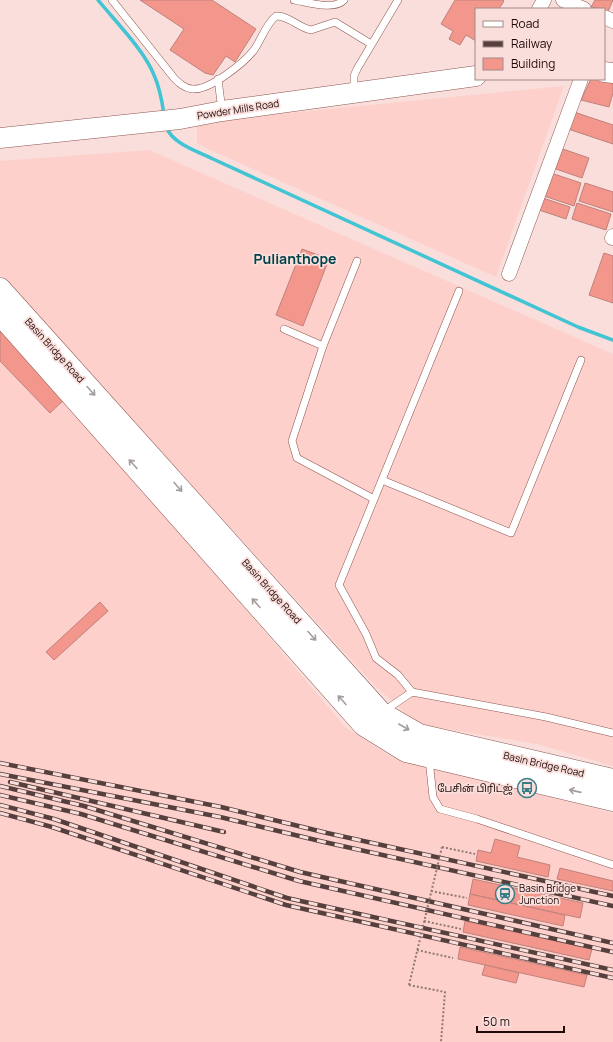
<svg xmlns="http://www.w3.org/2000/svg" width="613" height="1042" font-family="Manrope,'Noto Sans Tamil',sans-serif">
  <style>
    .built { fill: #fed0cb }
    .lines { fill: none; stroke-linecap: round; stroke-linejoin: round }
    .stream { stroke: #41c4d4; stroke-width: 3.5 }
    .building { fill: #f3978d; stroke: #bf827c }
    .lane-casing { stroke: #8e5650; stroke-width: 8 }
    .street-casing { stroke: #8e5650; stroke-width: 15 }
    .secondary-casing { stroke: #8e5650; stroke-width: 21 }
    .primary-casing { stroke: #8e5650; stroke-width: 23 }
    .path { stroke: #907876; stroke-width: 2; stroke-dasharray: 2 2; stroke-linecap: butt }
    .lane { stroke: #fff; stroke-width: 7 }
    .street { stroke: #fff; stroke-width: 14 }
    .secondary { stroke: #fff; stroke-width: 20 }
    .primary { stroke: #fff; stroke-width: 22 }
    .rail-casing { stroke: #56403d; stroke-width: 4.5 }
    .rail { stroke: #f9dedb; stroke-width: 3; stroke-dasharray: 9; stroke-linecap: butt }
    .path-bridge { stroke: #907876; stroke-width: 2; stroke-dasharray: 2 2; stroke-linecap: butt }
    .oneway { stroke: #a59d9c }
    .labels { text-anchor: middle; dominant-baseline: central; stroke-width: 3.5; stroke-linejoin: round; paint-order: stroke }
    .street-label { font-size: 10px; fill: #1f0a08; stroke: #f9dedb }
    .poi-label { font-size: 10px; fill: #1f0a08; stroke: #f9dedb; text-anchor: end }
    .district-label { font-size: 14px; font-weight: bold; fill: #004249; stroke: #f9dedb }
  </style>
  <rect width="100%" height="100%" fill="#f9dedb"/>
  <g class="built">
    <path d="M564 86 496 277 197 144V122Z"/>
    <path d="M149 150 613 354V766L537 744 417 724 375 686 0 275V161Z"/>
    <path d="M0 324 144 489 345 727 392 757 613 813V1042H0Z"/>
  </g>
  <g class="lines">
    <g class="stream">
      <path d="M98 0C115 21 144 50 154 75 160 88 162 101 164 114"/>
      <path d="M166 127C173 144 197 151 213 159L578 327 613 340"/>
    </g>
  </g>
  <g class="building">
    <path d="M140 0H212L256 29 235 62 226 56 213 75 205 73 170 50 184 29Z"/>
    <path d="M455 0H503L504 1 499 9H476V41L466 35 460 45 449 39 453 31 441 24Z"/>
    <path d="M595 0H613L607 14 604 13V9L591 7Z"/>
    <path d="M613 78V93L609 107 581 100 591 79Z"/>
    <path d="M574 112 613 125V144L568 129Z"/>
    <path d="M560 148 589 158 582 178 553 168Z"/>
    <path d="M551 173 581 183 574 206 544 196Z"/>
    <path d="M585 183 613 192V212L579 201Z"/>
    <path d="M543 198 570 207 566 219 539 210Z"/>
    <path d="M577 203 611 214 606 230 572 219Z"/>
    <path d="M302 249 329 259 303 326 276 315Z"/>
    <path d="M604 253 613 256V303L589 295Z"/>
    <path d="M0 326 67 397 50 413 0 361Z"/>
    <path d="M100 602 108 611 54 660 46 652Z"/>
    <path d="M495 839 520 846 517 857 550 865 548 877 476 861 478 850 491 853Z"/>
    <path d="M560 868 613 881V891L557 879Z"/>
    <path d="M473 879 583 903 580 918 470 894Z"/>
    <path d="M470 894 565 915 563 926 468 905Z"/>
    <path d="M465 921 592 949 589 960 463 932Z"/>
    <path d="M460 947 587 975 584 987 458 959Z"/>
    <path d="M485 965 519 973 516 983 482 975Z"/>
  </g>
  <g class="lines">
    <g class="lane-casing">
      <g id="lane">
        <path d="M112 0 174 78C179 83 184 88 192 89 209 91 244 63 254 50 261 40 266 24 276 16 288 15 299 28 311 30L335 22 371 44"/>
        <path d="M294 0C307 2 334 11 344 0"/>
        <path d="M218 79 222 111"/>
        <path d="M354 91V76L357 69 398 0"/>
        <path d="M284 329 323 346 357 261"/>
        <path d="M323 346 292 441 297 458 374 499"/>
        <path d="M382 480 511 533 581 360"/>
        <path d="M412 692 398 675 376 658 366 634 339 585 459 291"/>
        <path d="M384 711 412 692 546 717 613 733"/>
        <path d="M429 759 433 797 440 809 477 819 613 865"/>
      </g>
    </g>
    <g class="street-casing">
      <g id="street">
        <path d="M563 0 584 9"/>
        <path d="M539 9 544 0"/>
        <path d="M604 17 613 21"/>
        <path d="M612 238 613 236"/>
        <path d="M509 274 581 79"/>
      </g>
    </g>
    <g class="secondary-casing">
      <g id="secondary">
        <path d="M604 72 613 73"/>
        <path d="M0 138 180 119 222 111 476 76"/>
      </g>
    </g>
    <g class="primary-casing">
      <g id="primary">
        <path d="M0 289 381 713 419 735 613 780"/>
        <path d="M0 314 364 725 406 751 613 800"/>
      </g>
    </g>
    <g class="path">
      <path d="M442 847 475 854"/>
      <path d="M431 891 467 898"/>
      <path d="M424 921 461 929"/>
      <path d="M417 950 453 958"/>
      <path d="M409 985 445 992 441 1042"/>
    </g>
    <use href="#lane" class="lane"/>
    <use href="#street" class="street"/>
    <use href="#secondary" class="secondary"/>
    <use href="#primary" class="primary"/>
    <g class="rail-casing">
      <g id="rail">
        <path d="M0 763 221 807 327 833 613 896"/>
        <path d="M0 774 220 817 324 842 613 906"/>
        <path d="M10 782 224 832"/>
        <path d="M0 786 84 806 300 872 613 943"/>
        <path d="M0 795 81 814 299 881 613 952"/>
        <path d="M0 805 54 819 287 898 613 970"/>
        <path d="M0 813 52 827 286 905 613 978"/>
      </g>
    </g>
    <use href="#rail" class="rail"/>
    <path class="path-bridge" d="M409 985 442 847"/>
  </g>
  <defs><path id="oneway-shaft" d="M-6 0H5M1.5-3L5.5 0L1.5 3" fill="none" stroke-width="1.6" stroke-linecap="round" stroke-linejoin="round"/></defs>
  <g class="oneway">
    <use href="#oneway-shaft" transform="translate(91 391) rotate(48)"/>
    <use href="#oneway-shaft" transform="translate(133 464) rotate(-132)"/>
    <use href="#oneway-shaft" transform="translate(178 487) rotate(48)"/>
    <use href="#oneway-shaft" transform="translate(256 603) rotate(-132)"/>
    <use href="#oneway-shaft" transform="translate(312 636) rotate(48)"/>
    <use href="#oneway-shaft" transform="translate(342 700) rotate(-132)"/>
    <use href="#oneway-shaft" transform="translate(404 727) rotate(30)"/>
    <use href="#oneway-shaft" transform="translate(575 791) rotate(-167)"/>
  </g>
  <defs>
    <g id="bus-ring" transform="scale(1)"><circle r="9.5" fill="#f9dedb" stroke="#377e87" stroke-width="1.5"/><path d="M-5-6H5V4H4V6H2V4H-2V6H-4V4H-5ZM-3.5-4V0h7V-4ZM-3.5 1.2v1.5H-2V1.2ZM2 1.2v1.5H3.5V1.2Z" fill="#377e87"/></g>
    <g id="station-ring" transform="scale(1)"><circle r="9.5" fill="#f9dedb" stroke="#377e87" stroke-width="1.5"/><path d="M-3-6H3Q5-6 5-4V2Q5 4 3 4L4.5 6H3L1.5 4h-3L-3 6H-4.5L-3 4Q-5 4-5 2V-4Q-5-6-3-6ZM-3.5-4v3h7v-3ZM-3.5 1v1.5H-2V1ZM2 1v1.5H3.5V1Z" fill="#377e87"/></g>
  </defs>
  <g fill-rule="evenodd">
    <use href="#bus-ring" x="527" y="788"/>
    <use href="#station-ring" x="505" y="894"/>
  </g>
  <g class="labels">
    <g class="street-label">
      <text transform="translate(238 109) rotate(-9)">Powder Mills Road</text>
      <text transform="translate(55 350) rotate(48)">Basin Bridge Road</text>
      <text transform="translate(272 591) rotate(48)">Basin Bridge Road</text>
      <text transform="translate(544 764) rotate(13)">Basin Bridge Road</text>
    </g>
    <g class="poi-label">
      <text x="513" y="788">பேசின் பிரிட்ஜ்</text>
      <text x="519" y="888" text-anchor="start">Basin Bridge<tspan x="519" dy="12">Junction</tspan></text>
    </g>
    <g class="district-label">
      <text x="295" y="258">Pulianthope</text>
    </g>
  </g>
  <rect x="475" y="8" width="130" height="72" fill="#f9dedb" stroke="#a28987"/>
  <rect x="483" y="21" width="20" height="6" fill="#ffffff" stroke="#a28987"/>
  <text x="511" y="28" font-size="12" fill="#1f0a08">Road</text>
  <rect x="483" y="41" width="20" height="6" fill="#56403d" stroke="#a28987"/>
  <text x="511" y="48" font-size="12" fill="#1f0a08">Railway</text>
  <rect x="483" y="58" width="20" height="12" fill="#f3978d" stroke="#a28987"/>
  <text x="511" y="68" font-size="12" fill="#1f0a08">Building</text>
  <path d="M477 1026v6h87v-6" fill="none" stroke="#1f0a08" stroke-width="2"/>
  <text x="483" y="1026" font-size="12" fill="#1f0a08" stroke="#f9dedb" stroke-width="3" paint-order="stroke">50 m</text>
</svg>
